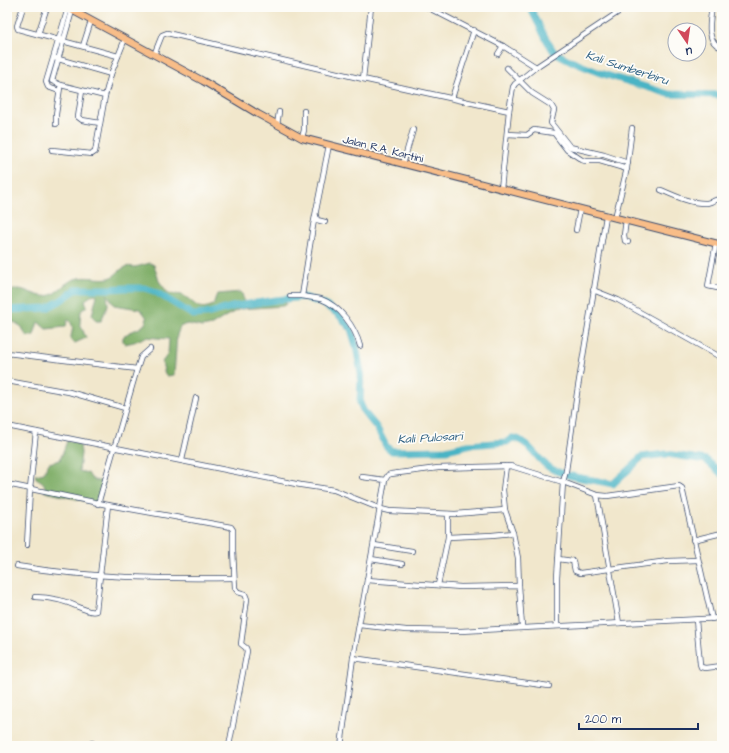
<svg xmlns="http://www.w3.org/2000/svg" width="729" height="753" font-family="'Architects Daughter',sans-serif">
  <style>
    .forest { fill: #7fae67; stroke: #4d6e62 }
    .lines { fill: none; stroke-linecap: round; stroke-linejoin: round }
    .river { stroke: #48b4c5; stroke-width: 7 }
    .minor-casing { stroke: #3b4b6e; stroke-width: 6 }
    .major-casing { stroke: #3b4b6e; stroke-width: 8 }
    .minor { stroke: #fff; stroke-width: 4.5 }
    .major { stroke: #f8bd88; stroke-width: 6 }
    .labels { text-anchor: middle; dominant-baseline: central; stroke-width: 3.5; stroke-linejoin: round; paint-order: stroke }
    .street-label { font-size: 11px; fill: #1b2f5e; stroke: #fdfcf7 }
    .water-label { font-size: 12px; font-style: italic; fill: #2b5e82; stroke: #fdfcf7 }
  </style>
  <rect width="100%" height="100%" fill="#fdfcf7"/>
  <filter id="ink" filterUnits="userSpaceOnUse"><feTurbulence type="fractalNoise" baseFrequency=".025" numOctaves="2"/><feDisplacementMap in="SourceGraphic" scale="8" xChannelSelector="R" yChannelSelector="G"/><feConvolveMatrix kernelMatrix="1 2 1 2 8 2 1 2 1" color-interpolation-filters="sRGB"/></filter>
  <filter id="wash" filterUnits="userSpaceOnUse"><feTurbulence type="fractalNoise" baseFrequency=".012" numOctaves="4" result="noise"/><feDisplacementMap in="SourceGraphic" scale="16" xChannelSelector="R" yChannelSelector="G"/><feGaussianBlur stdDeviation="0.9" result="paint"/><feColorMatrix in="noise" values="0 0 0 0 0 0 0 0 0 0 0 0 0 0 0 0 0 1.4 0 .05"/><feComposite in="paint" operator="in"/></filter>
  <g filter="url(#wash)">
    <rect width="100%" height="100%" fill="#f1e7cc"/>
    <g class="forest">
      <path d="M150 263 154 265 159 281 168 293C173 295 179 293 184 296 196 303 197 312 213 305L216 296 218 294 241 292C244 296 242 300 246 304L285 299 286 304 283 306 240 309 228 315 212 325 202 327 188 324 184 325 180 327 177 335 174 375 167 376 165 375 162 362 168 354 169 339 146 337 134 342 125 344 123 341V337C130 329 146 330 147 318L142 311 139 309 114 305 107 294 108 305 101 321H96L92 315 97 295 94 294 85 300 87 306 81 311 80 323 86 338 75 343 71 340C70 332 76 329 69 320L67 321 66 327 46 329 38 322 34 335C27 338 24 334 22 327L14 322 7 323C7 314 4 296 12 291 21 284 35 298 47 296 58 294 64 282 75 279 86 275 98 280 109 278 115 277 118 270 124 268 128 265 131 267 135 267 140 266 146 264 150 263Z"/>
      <path d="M67 441H74L80 445 81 453 79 471 88 473 91 478 94 480 104 482 98 504 45 492C46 484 43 482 36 478L35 475 44 473 49 463 60 460Z"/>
    </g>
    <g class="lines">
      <g class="river">
        <path d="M530 7 546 39 554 52 573 62 600 73 669 94 722 95"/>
        <path d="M7 310 47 308 60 301 77 289H110L126 288H144L154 291 193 315 206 314 236 306 276 300 304 297 323 304 338 314 351 329 356 346 361 373 360 403 364 412 377 428 386 446 392 451 446 450 468 445 507 442 512 438C528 439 537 460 550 468 568 478 593 479 613 484 623 474 633 467 641 457L667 454 706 460 722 474"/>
      </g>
    </g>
  </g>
  <g filter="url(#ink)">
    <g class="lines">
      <g class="minor-casing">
        <g id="minor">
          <path d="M23 7 17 26 18 29 118 56"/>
          <path d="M427 7 503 46 536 67"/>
          <path d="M712 7C710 21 705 42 722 48"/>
          <path d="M718 7H722"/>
          <path d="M72 11 52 81 61 85 105 96"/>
          <path d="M38 34 47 7"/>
          <path d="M83 46 91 21"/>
          <path d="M498 54 503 46"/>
          <path d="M154 55 162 35 167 33 363 79 509 111"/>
          <path d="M55 58 111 74"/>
          <path d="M507 68 532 93 551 105 554 110 551 123 570 147 604 155 628 163"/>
          <path d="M363 79 371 7"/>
          <path d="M59 91 48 87 46 82 68 8"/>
          <path d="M82 91 78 117 82 120 100 123"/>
          <path d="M452 98 474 30"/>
          <path d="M56 124V114L60 88"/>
          <path d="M277 125 279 112"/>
          <path d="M507 134 527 135 534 130 554 133 567 150 582 160 585 161H600L627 169"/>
          <path d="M302 138 304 130V111"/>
          <path d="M329 145 313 226 302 296C308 297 315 298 321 299 340 306 355 327 360 346"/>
          <path d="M52 150 92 154 95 152 105 96 111 74 125 39"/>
          <path d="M403 164 413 130"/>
          <path d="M501 189 509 111 513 87 515 84 536 67 626 7"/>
          <path d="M661 190C675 196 691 204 707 203 712 202 717 199 722 198"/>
          <path d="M316 216 317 220 325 222"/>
          <path d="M615 218 627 168 632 128"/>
          <path d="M626 220 624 235 625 241 628 242"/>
          <path d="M576 230 580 209"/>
          <path d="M716 243 708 286 722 289"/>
          <path d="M593 290 618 300 722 358"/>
          <path d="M290 296H302"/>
          <path d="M7 353 137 369 98 504"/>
          <path d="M137 369 141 357 150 349"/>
          <path d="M7 381 69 392 125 408"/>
          <path d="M7 426 301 485 334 490 381 509 389 511 455 514 505 510 513 533"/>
          <path d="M182 460 196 398"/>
          <path d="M362 477 385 480"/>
          <path d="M7 484 108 505 231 527 233 530V550L235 588 238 592 245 594 247 599 241 644 246 648 247 651 229 746"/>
          <path d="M597 495 619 623"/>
          <path d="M505 510 503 490 506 466"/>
          <path d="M448 537 492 535 513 533 518 558 519 586"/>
          <path d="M693 540 722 533"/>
          <path d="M27 545 30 489 36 432"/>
          <path d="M374 545 412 551"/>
          <path d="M371 559 402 564"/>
          <path d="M558 559 573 561 575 571 580 573 668 561 698 560"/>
          <path d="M17 566C89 578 162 579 234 578"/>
          <path d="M367 580 461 587 519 586 522 627"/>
          <path d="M438 585 448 537V514"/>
          <path d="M35 597C52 597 66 601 81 608 86 610 91 613 96 611L108 505"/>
          <path d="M696 620 700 664 701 667 705 668 722 666"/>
          <path d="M359 625 406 630 461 631 722 618"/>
          <path d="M557 625V578L563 482 597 495 607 496 679 486 682 488 712 619"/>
          <path d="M353 658 549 686"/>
          <path d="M92 746V743"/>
          <path d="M341 746 353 658 385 480 388 475 391 474 438 468 511 466 563 482 566 471 577 393 606 216"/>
        </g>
      </g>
      <g class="major-casing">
        <path id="major" d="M66 7 203 81 258 114 302 138 722 245"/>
      </g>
      <use href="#minor" class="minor"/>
      <use href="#major" class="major"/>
    </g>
  </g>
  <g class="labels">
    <g class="street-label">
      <text transform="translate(383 149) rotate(14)">Jalan R.A. Kartini</text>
    </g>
    <g class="water-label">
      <text transform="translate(627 68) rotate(18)">Kali Sumberbiru</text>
      <text transform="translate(430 438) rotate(-3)">Kali Pulosari</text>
    </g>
  </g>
  <rect width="729" height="753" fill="none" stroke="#fdfcf7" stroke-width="24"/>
  <g transform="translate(687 42) rotate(167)"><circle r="19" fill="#fdfcf7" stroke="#a3aaba"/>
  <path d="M0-3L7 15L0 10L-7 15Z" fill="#d1495b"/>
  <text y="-6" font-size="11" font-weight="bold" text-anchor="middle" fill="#1b2f5e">U</text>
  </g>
  <path d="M579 723v6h119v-6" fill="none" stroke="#1b2f5e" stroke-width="2"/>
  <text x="585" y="723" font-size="12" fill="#1b2f5e" stroke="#fdfcf7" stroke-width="3" paint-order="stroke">200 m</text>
</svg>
